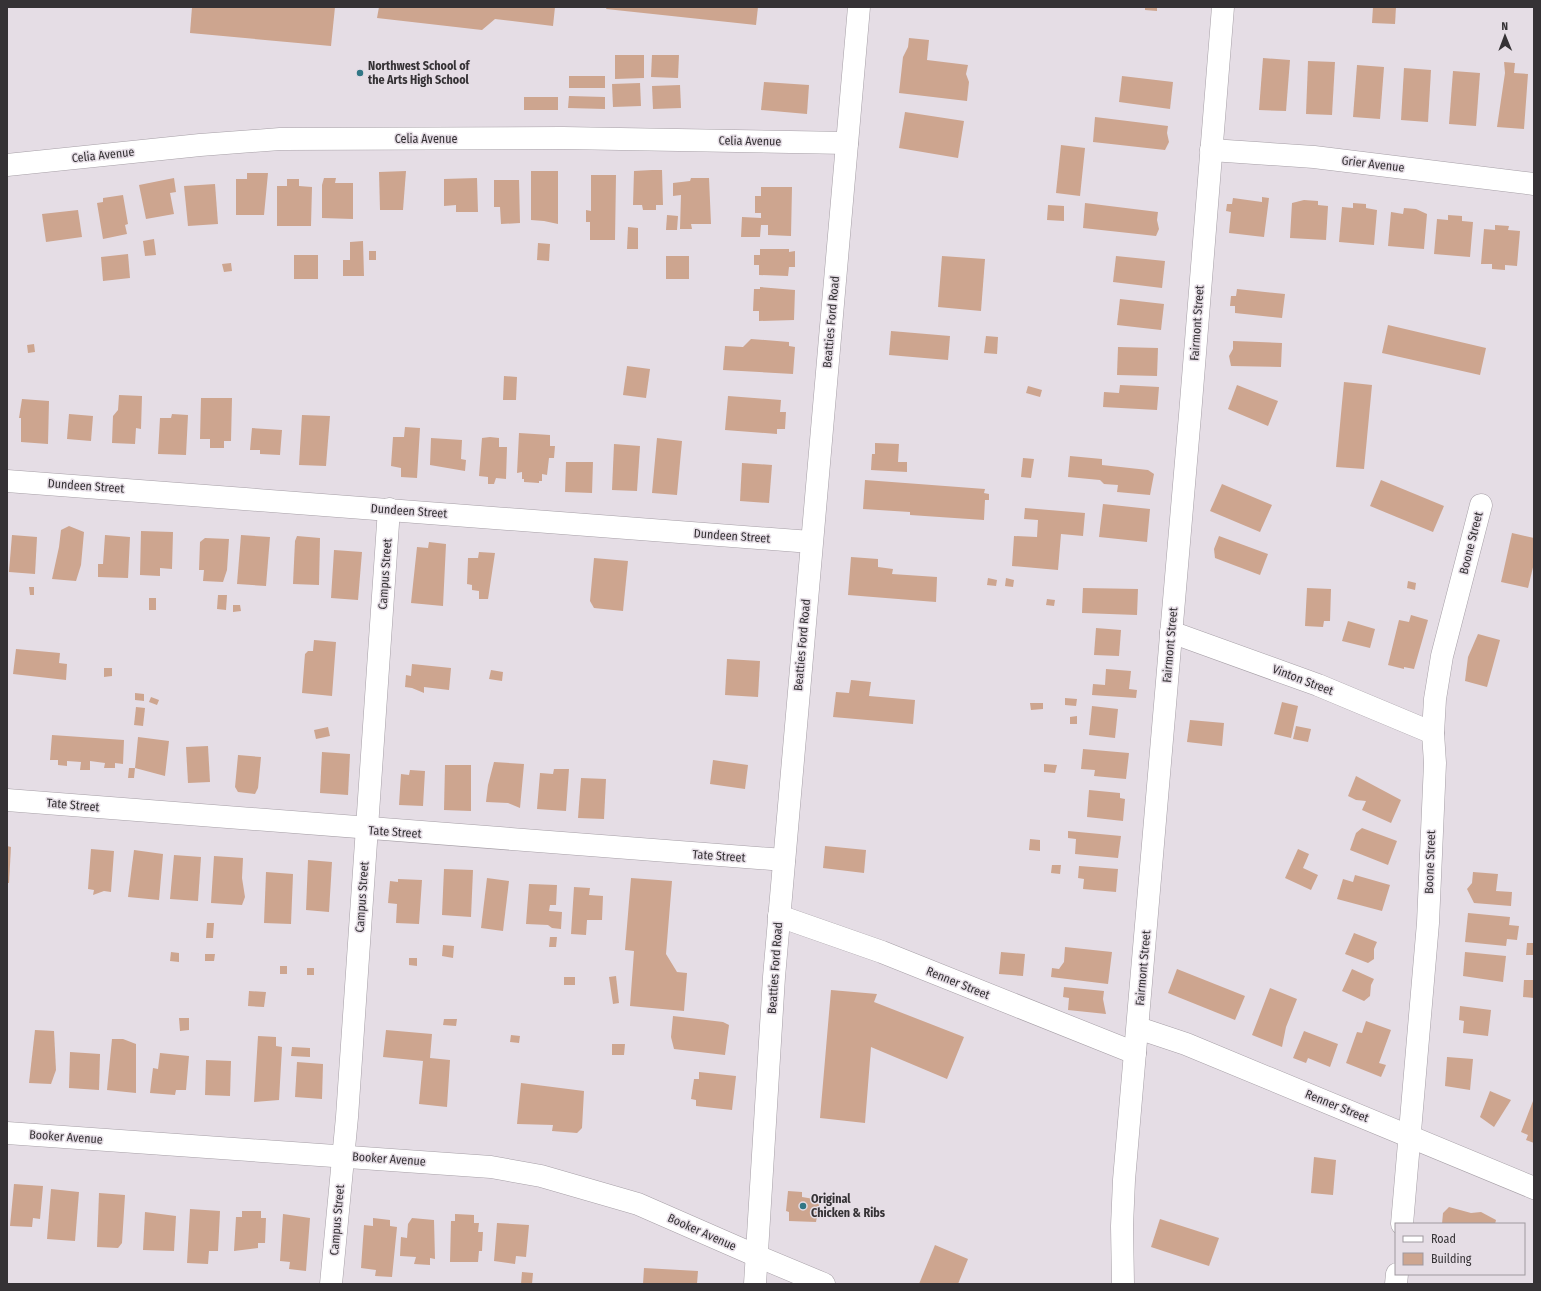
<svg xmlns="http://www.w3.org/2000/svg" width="1541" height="1291" font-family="'Fira Sans Condensed',sans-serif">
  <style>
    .building { fill: #cda58f }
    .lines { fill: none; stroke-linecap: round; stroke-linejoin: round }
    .street-casing { stroke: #a69fa6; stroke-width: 23 }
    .secondary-casing { stroke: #a69fa6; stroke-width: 23 }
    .street { stroke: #fff; stroke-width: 22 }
    .secondary { stroke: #fff; stroke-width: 22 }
    .poi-dot { fill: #327786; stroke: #e5dde5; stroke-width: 1.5 }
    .labels { text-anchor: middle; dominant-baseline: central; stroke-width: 3; stroke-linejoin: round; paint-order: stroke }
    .poi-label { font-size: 12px; font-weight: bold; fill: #353235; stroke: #e5dde5; text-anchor: start }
    .street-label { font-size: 12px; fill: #353235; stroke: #e5dde5 }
  </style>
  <rect width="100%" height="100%" fill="#e5dde5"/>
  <g class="building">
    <path d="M192 7H335L331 46 190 33Z"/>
    <path d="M379 7H555L553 26 495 19 482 30 377 18Z"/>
    <path d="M607 7H758L756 25 606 9Z"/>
    <path d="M1145 7H1157V11L1145 10Z"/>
    <path d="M1373 7H1396L1395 24 1372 23Z"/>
    <path d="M909 38 929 40 927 60 968 65 966 74 969 82 967 101 899 93 903 57 908 47Z"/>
    <path d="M615 55H644V78L615 79Z"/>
    <path d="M652 55H679L678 78 651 77Z"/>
    <path d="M1263 58 1290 60 1286 111 1259 110Z"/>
    <path d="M1308 61 1335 62 1332 115 1306 114Z"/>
    <path d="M1504 62 1515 63 1514 73 1528 74 1524 129 1497 127 1505 73Z"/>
    <path d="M1357 65 1384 67 1380 119 1353 117Z"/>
    <path d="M1404 68 1431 70 1428 122 1401 120Z"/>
    <path d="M1453 71 1480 73 1476 126 1449 124Z"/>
    <rect x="569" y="76" width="36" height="12"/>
    <path d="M1122 76 1173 82 1170 109 1119 102Z"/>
    <path d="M764 82 809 85 807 114 761 110Z"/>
    <path d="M640 83 641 106 613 107 612 84Z"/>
    <path d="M680 85 681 108 653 109 652 86Z"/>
    <path d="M569 96 605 97V109L568 108Z"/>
    <rect x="524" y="97" width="34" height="13"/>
    <path d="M905 112 964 121 958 158 899 148Z"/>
    <path d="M1095 117 1168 126 1167 133 1169 142 1165 150 1093 142Z"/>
    <path d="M1061 145 1085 148 1080 196 1056 193Z"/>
    <path d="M652 170H662L663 205H656V210H643L642 205H633L634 171Z"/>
    <path d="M406 171 403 210H380L379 172Z"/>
    <path d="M531 171H558V224L544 221 531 220Z"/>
    <path d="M247 173H268L264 215H236V179H247Z"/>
    <path d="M591 175H616L615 240H590V222H586V210L591 211Z"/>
    <path d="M174 178 176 192 170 193 174 214 146 219 139 185Z"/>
    <path d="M324 178H336L335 183H353V219L322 218V185Z"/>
    <path d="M477 178 478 212H456V205L444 206V179Z"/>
    <path d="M691 178H709L711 224H691L692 229H680L681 195 673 196V183L690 181Z"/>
    <path d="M287 179H299V186L312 187 311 226H277V186H287Z"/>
    <path d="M494 180H519L520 223 501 224 500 207H494Z"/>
    <path d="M215 184 218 224 188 226 184 186Z"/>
    <path d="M761 187H792L791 236 768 235V225H761L760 237H741L742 217 761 218V213H755V196H761Z"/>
    <path d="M123 195 128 224 125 225 127 234 103 239 97 203 103 202V198Z"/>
    <path d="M1262 197 1269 198 1264 237 1229 233 1231 212 1226 211 1227 204H1232L1233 198 1262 202Z"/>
    <path d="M1304 200 1318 201V205L1328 206 1326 240 1290 238 1292 203Z"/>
    <path d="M1085 203 1158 212 1157 220 1159 229 1156 236 1083 228Z"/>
    <path d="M1353 203 1366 204V208L1377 210 1374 245 1339 242 1342 207 1353 208Z"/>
    <path d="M1048 205 1064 206V221L1047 220Z"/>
    <path d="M1404 208 1416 209 1427 214 1424 249 1388 246 1391 212 1403 214Z"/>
    <path d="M78 210 82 237 46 242 42 214Z"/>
    <path d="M667 215 678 216 677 230H666Z"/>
    <path d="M1448 215 1462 216V221L1473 222 1470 257 1434 254 1437 219 1448 220Z"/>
    <path d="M1495 225 1509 226 1508 230 1520 231 1517 266 1505 265V270L1492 269V264H1481L1484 229 1495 230Z"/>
    <path d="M628 227 638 228V249H627Z"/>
    <path d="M154 239 156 255 145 256 143 241Z"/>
    <path d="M363 241 364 276H343V260H350V242Z"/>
    <path d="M538 243 550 244 549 261 537 260Z"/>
    <path d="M760 249H789V252L795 251V267H789L788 276 759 275V265H754V255H760Z"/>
    <rect x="369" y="251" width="7" height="9"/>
    <path d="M128 254 130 278 103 281 101 257Z"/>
    <rect x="294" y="255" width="24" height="24"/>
    <rect x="666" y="256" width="23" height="23"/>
    <path d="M942 256 985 259 981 311 938 307Z"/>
    <path d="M1116 256 1165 261 1162 288 1113 282Z"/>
    <path d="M231 263 232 271 224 272 222 264Z"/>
    <path d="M760 287 795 290 794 320 759 321V311H753L754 289H760Z"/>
    <path d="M1237 289 1285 294 1282 318 1235 313V306H1230L1231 296H1236Z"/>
    <path d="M1120 299 1164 304 1161 330 1117 325Z"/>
    <path d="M1388 325 1486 348 1480 375 1382 353Z"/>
    <path d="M891 331 950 336 948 360 889 355Z"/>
    <path d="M986 336 998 337 997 354 984 353Z"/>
    <path d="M751 339 789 342V346L795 347 793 374 723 370 725 346 743 347Z"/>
    <path d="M1233 341 1282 343 1281 367 1231 366 1229 356 1233 349Z"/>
    <path d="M34 344 35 352 28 353 27 345Z"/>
    <path d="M1118 347 1158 348 1157 376 1117 375Z"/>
    <path d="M627 366 650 369 646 398 623 395Z"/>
    <path d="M504 376 517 377 516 400H503Z"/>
    <path d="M1344 382 1372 385 1364 469 1336 467Z"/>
    <path d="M1120 385 1159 387 1157 410 1103 407 1104 392 1119 393Z"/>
    <path d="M1237 385 1278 401 1268 426 1228 409Z"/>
    <path d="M1028 386 1042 390 1040 397 1026 393Z"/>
    <path d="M119 395 142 396 141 429 136 428 135 444 112 443 113 416 118 410Z"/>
    <path d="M728 396 781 400 780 412H786L785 429H777V434L725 430Z"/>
    <path d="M201 398H232L231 441H224V448H210V439H200Z"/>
    <path d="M22 399 49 401 48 444 21 442V418H19Z"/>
    <path d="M69 414 93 416 91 441 67 439Z"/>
    <path d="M172 414 188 415 186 455 158 454 160 418H171Z"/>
    <path d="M302 415 330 416 326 466 299 465Z"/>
    <path d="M405 427 420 428 417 478 401 477V468L391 466 393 437H404Z"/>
    <path d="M252 428 282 430 280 455 260 454V450H250Z"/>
    <path d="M519 433 550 435V446H555L554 458H549L547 475 542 474V481H539V483L524 482V479H522V472L517 473Z"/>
    <path d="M490 437 499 438V447H507L506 479 496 478 494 484H488V477L479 476 482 438Z"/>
    <path d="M431 438 462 440 461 459 466 460 465 471 430 465Z"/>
    <path d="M657 438 682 441 677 495 652 493Z"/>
    <path d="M875 443 899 444 898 462H907V472L871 470 872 454H875Z"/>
    <path d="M614 444 640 446 637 491 612 490Z"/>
    <path d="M1070 456 1102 459V465L1148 470 1154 474 1150 495 1117 492 1118 485 1104 484 1100 480 1068 477Z"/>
    <path d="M1023 458 1034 459 1031 478 1021 477Z"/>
    <path d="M566 462H593L592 493 565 492Z"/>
    <path d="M742 463 772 465 769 503 740 501Z"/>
    <path d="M865 480 985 489 984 493 989 494V500H985L984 520 910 515V512L863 509Z"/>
    <path d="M1381 480 1444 506 1433 532 1370 506Z"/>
    <path d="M1222 484 1272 505 1260 532 1210 511Z"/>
    <path d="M1103 504 1150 509 1147 542 1099 537Z"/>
    <path d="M1025 508 1085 513 1083 536 1061 534 1058 570 1012 566 1014 536 1037 537 1038 520 1024 519Z"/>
    <path d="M69 526 84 532 81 565 76 581 52 579 59 547 61 530Z"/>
    <path d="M141 531 173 532 172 569 160 568V576L140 575Z"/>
    <path d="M1512 533 1534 538V563L1528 588 1501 582Z"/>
    <path d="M12 535 37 537 35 574 9 572Z"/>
    <path d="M105 535 130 537 128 578 98 577V564H103Z"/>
    <path d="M241 535 270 537 266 586 237 584Z"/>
    <path d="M297 536 320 538 319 585 293 584 295 541Z"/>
    <path d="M1219 536 1268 554 1260 575 1215 558 1214 549Z"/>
    <path d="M205 538 229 539 227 570 223 582 203 581 204 570H199L200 542Z"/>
    <path d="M429 542 446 544 443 606 411 603 417 547 428 548Z"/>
    <path d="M334 550 362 552 358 600 331 598Z"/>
    <path d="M479 552 495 553 488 599H479V591L472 590V585L467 584 468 558H478Z"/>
    <path d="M851 557 878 559V567L893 569 892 574 937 577 936 602 848 595Z"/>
    <path d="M594 558 628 561 623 611 594 608 590 601Z"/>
    <path d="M988 578 997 580 996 586 987 585Z"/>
    <path d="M1006 578 1014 580 1013 587 1005 586Z"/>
    <path d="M1408 581 1416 583 1415 590 1407 588Z"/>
    <path d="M29 587H34V595H30Z"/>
    <path d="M1083 588 1138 589 1137 615 1082 613Z"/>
    <path d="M1307 588 1331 589 1330 621H1324L1323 627 1305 626Z"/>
    <path d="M218 595H227L226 610 217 609Z"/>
    <rect x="149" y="598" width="7" height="12"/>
    <path d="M1047 599 1055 600 1054 606 1046 605Z"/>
    <path d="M233 605H240L241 611 233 612Z"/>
    <path d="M1411 615 1428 620 1414 669 1404 667V669L1388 665 1399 620 1409 622Z"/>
    <path d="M1348 621 1375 629 1370 648 1342 641Z"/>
    <path d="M1096 628 1121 630 1119 656 1094 655Z"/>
    <path d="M1478 634 1500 640 1487 687 1465 681 1468 657Z"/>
    <path d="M314 640 336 642 332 696 302 693 305 654 308 651H313Z"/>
    <path d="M16 649 60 653 59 663 67 664 66 680 13 674Z"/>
    <path d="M727 659 760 661 758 697 725 695Z"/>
    <path d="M412 664 451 668 449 690 424 687V693L412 688 405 687 406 675 411 676Z"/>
    <path d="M104 668H112V676L104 677Z"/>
    <path d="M1106 669 1131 671 1129 689 1137 690 1136 698 1092 695 1093 684 1105 685Z"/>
    <path d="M491 670 503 672 502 681 489 679Z"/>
    <path d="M851 680 871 682 869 696 915 700 913 724 833 717 836 692 849 693Z"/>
    <path d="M135 693 144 694V701L135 700Z"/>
    <path d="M151 697 159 700 157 705 149 702Z"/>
    <path d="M1065 698 1077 699 1076 706 1065 705Z"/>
    <path d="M1282 702 1298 706 1291 738 1274 734Z"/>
    <path d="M1030 703H1043V709L1031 710Z"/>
    <path d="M1092 706 1118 709 1115 738 1089 735Z"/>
    <path d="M136 707 145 708 143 726 134 725Z"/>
    <path d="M1077 716V724H1070V717Z"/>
    <path d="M1190 720 1224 723 1222 746 1187 742Z"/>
    <path d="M1296 726 1311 729 1308 742 1293 739Z"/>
    <path d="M328 727 330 736 316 739 314 730Z"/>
    <path d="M52 735 124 740 123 764 115 763V768H104L105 763 90 761V770H80L81 762 67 761V766L58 765V760H50Z"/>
    <path d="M138 737 169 741 165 776 135 768 134 778H128L129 768H135Z"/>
    <path d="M208 746 210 782 188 783 186 747Z"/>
    <path d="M1083 749 1129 753 1126 779 1094 776 1095 770 1081 769Z"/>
    <path d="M322 752 350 754 348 795 320 793Z"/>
    <path d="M238 755 261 757 258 788 255 794 238 792 235 787Z"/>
    <path d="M713 760 748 765 745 789 710 784Z"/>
    <path d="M494 762 524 764 520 808 508 803 486 802 488 785Z"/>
    <path d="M1044 764 1057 765 1055 773 1044 772Z"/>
    <path d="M445 765H471V811L444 810Z"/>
    <path d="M554 769H569L566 811 537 809 540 773 553 774Z"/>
    <path d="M410 770 425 771 423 806 399 805 401 774 409 775Z"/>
    <path d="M1356 776 1401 800 1391 823 1362 810 1366 801 1356 800 1348 796Z"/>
    <path d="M581 778 606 779 604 819 578 818Z"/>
    <path d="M1089 790 1120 793V798L1125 799 1123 821 1087 817Z"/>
    <path d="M1362 828 1397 841 1388 865 1350 850 1356 833Z"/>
    <path d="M1068 831 1121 836 1118 858 1075 854 1076 839 1068 838Z"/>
    <path d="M1030 839 1040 840V851L1029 850Z"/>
    <path d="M7 846 11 847 9 883H7Z"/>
    <path d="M825 846 866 850 864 873 823 868Z"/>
    <path d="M91 849 114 851 111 892 104 891 93 895 94 890 88 889Z"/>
    <path d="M1298 849 1309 854 1303 868 1318 875 1311 890 1285 878Z"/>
    <path d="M134 850 163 854 159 900 128 897Z"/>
    <path d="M174 855 201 857 198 901 170 899Z"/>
    <path d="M214 856 243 858 242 878 245 897 242 905 211 903Z"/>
    <path d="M308 860 332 862 329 912 306 910Z"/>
    <path d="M1052 865H1061L1060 874 1051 873Z"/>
    <path d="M1079 866 1118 869 1116 892 1083 889 1084 879 1078 878Z"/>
    <path d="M444 869 473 870 471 917 442 915Z"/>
    <path d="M266 872 293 874 291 924 264 923Z"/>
    <path d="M1473 872 1498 874 1496 891 1512 892 1511 906 1474 903 1467 889 1472 883Z"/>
    <path d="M1355 875 1390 885 1382 911 1337 899 1343 879 1353 882Z"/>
    <path d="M487 878 509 881 503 931 481 928Z"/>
    <path d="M631 878 672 881 666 954 677 972 687 973 684 1011 630 1006 634 951 625 950Z"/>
    <path d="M398 879 422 880 419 924 396 923 397 904 388 903 390 881 398 882Z"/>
    <path d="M529 884 557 885 556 905H550L549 911 562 912 561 929 552 928 548 925 526 924Z"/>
    <path d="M574 887 590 888 589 895 603 896 602 920H587L586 935 571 934Z"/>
    <path d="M1468 913 1510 917 1509 925 1519 926 1517 940 1507 939 1506 946 1465 942Z"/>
    <path d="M207 923H214L213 938H206Z"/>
    <path d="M1354 933 1377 942 1374 949V959L1368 963 1345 954Z"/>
    <path d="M550 937H557L556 947H549Z"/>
    <path d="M1527 943H1534V955H1526Z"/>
    <path d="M443 945 454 946 453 958 442 956Z"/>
    <path d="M1065 947 1112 952 1108 984 1051 977 1052 968 1059 969 1064 962Z"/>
    <path d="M171 952 179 953V962L170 961Z"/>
    <path d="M1001 952 1025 954 1023 976 999 974Z"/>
    <path d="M1465 952 1506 956 1503 982 1463 976Z"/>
    <path d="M205 954H215L214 961H205Z"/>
    <path d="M409 958H417V966L409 965Z"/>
    <rect x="280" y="966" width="7" height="8"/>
    <rect x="307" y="968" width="7" height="7"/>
    <path d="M1177 969 1245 996 1235 1020 1168 993Z"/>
    <path d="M1352 969 1374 979 1371 985 1370 996 1364 1001 1342 991Z"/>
    <path d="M616 976 619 1003 613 1004 609 977Z"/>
    <rect x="564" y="977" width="11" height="8"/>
    <path d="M1524 980H1534V998L1523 997Z"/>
    <path d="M1064 987 1104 991 1103 999 1106 1014 1068 1010 1069 998 1063 997Z"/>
    <path d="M1270 988 1297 999 1286 1027 1282 1047 1252 1035Z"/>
    <path d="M831 990 877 994 874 1002 964 1037 947 1079 871 1047 865 1123 820 1118Z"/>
    <path d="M249 991 266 992 264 1007 248 1006Z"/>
    <path d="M1460 1006 1491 1010 1488 1036 1463 1033 1464 1021 1459 1020Z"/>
    <path d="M673 1016 723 1022 729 1025 725 1055 674 1049 671 1037Z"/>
    <path d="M179 1018H189V1030L180 1031Z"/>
    <path d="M444 1019H457L456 1026 443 1025Z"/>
    <path d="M1366 1021 1391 1030 1379 1063 1386 1065 1381 1077 1346 1063 1357 1032 1362 1033Z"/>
    <path d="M35 1030 54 1031 56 1070 51 1084 29 1083Z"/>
    <path d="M386 1030 432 1034 430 1058 450 1060 447 1107 419 1104 423 1061 383 1057Z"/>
    <path d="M1304 1031 1338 1044 1330 1067 1308 1058 1306 1063 1293 1058Z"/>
    <path d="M511 1035 520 1036 519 1043 510 1042Z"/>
    <path d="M258 1036 276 1037V1046L282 1047 279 1100 254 1102Z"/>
    <path d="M112 1039H123L136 1044V1093L107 1090Z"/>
    <path d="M612 1044H625L624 1055H612Z"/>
    <path d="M292 1047 310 1048V1057L291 1056Z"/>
    <path d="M70 1052 100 1054 99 1090 69 1088Z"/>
    <path d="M160 1053 189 1056 186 1090H176L175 1095 150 1093 153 1068 158 1069Z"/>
    <path d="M1447 1057 1473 1059 1470 1090 1445 1086Z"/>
    <path d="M206 1060 231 1061 230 1096 205 1095Z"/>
    <path d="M297 1062 323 1064 322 1099 295 1097Z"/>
    <path d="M699 1072 736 1076 732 1110 696 1106V1100L691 1099 694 1079H699Z"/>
    <path d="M521 1083 584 1091 582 1128 577 1133 552 1131 553 1125 517 1124Z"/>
    <path d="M1490 1091 1511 1100 1494 1127 1480 1117Z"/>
    <path d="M1533 1101 1534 1102V1143L1526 1140 1528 1135 1521 1132Z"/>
    <path d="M1314 1157 1336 1160 1333 1195 1311 1193Z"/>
    <path d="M14 1184 43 1186 40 1219 33 1218 32 1227 10 1226Z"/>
    <path d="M51 1189 79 1192 75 1241 47 1239Z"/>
    <path d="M788 1191 802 1192V1197L820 1200 816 1222 789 1221V1212L786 1211Z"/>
    <path d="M99 1193 125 1195 122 1243 118 1248 97 1247Z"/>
    <path d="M1449 1207 1471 1213 1481 1212 1496 1220 1495 1224H1442L1443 1213Z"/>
    <path d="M190 1209 220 1211 218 1251H209L208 1264 187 1263Z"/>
    <path d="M242 1211H261V1218H266L265 1243H258V1248L234 1251 236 1217H242Z"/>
    <path d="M145 1212 176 1216 174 1251 143 1250Z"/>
    <path d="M283 1214 310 1218 306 1271 289 1269 290 1262 280 1261Z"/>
    <path d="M455 1214 474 1215V1223H479L478 1232H483L482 1251H479L478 1262H450L451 1221H455Z"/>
    <path d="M373 1218 390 1220V1226L397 1227 392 1277 375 1276 376 1270 361 1268 364 1225 373 1226Z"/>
    <path d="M412 1218 434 1220 435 1259 430 1258V1265L414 1264 416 1257 400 1256 401 1237 407 1238 408 1224Z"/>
    <path d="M1160 1219 1219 1238 1209 1266 1151 1247Z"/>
    <path d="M497 1223 529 1225 526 1257 516 1256 515 1264 494 1261Z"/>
    <path d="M935 1245 968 1259 958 1284H919Z"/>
    <path d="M644 1268 698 1271 697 1284H643Z"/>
    <path d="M522 1272 533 1273 532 1284H521Z"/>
  </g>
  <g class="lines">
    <g class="street-casing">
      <g id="street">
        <path d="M1211 150 1314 157 1534 184"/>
        <path d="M7 165 200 145 280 139 563 138 847 143"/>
        <path d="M7 481 811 542"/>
        <path d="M1171 632 1318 685 1433 733"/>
        <path d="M7 800 784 860"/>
        <path d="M779 916 882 952 1135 1053"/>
        <path d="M1138 1028 1186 1044 1534 1188"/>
        <path d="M7 1133 491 1167 541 1176 638 1204 757 1256"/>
        <path d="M1402 1224 1428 923 1435 763 1433 733 1435 699 1442 656 1481 505"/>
        <path d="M331 1284 347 1117 389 509"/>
        <path d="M1123 1284 1122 1226 1124 1180 1190 415 1223 7"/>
        <path d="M1396 1284 1397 1274"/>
      </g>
    </g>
    <g class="secondary-casing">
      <g id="secondary">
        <path d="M757 1256 824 1284"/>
        <path d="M755 1284 774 977 859 7"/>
      </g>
    </g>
    <use href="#street" class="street"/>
    <use href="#secondary" class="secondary"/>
  </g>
  <g class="poi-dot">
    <circle cx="360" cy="73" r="4"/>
    <circle cx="803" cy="1206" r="4"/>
  </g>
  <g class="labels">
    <g class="poi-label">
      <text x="368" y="66">Northwest School of<tspan x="368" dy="14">the Arts High School</tspan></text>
      <text x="811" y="1199">Original<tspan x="811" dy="14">Chicken &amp; Ribs</tspan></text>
    </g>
    <g class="street-label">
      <text x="426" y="139">Celia Avenue</text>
      <text transform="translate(750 141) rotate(1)">Celia Avenue</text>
      <text transform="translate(103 155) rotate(-6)">Celia Avenue</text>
      <text transform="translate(1373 164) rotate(7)">Grier Avenue</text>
      <text transform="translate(831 322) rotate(-85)">Beatties Ford Road</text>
      <text transform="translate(1197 323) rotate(-86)">Fairmont Street</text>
      <text transform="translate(86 486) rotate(4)">Dundeen Street</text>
      <text transform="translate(409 511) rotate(4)">Dundeen Street</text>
      <text transform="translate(732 536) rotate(4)">Dundeen Street</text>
      <text transform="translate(1471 543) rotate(-76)">Boone Street</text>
      <text transform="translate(385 574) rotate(-86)">Campus Street</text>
      <text transform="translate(802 645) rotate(-85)">Beatties Ford Road</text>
      <text transform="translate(1170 645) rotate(-85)">Fairmont Street</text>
      <text transform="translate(1303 680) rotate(21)">Vinton Street</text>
      <text transform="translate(73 805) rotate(5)">Tate Street</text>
      <text transform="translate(395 832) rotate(4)">Tate Street</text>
      <text transform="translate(719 856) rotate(4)">Tate Street</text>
      <text transform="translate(1430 862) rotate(-88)">Boone Street</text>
      <text transform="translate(362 897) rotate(-86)">Campus Street</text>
      <text transform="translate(775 968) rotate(-86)">Beatties Ford Road</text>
      <text transform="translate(1143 968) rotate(-85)">Fairmont Street</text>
      <text transform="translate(958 983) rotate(22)">Renner Street</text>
      <text transform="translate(1337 1106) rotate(22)">Renner Street</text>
      <text transform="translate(66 1137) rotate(4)">Booker Avenue</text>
      <text transform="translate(389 1159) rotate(4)">Booker Avenue</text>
      <text transform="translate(337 1220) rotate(-85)">Campus Street</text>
      <text transform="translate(702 1232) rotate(24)">Booker Avenue</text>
    </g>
  </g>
  <rect width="1541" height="1291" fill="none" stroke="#353235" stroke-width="16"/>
  <rect x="1395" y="1223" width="130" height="52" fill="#e5dde5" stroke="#9f999f"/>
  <rect x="1403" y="1236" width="20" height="6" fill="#ffffff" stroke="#9f999f"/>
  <text x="1431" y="1243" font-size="12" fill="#353235">Road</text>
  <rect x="1403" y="1253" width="20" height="12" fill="#cda58f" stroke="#9f999f"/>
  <text x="1431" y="1263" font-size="12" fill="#353235">Building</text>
  <g transform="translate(1505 36) rotate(359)" stroke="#e5dde5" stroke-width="3" paint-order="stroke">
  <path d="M0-3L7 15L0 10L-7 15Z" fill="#353235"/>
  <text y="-6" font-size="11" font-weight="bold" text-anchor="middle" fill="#353235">N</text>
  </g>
</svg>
